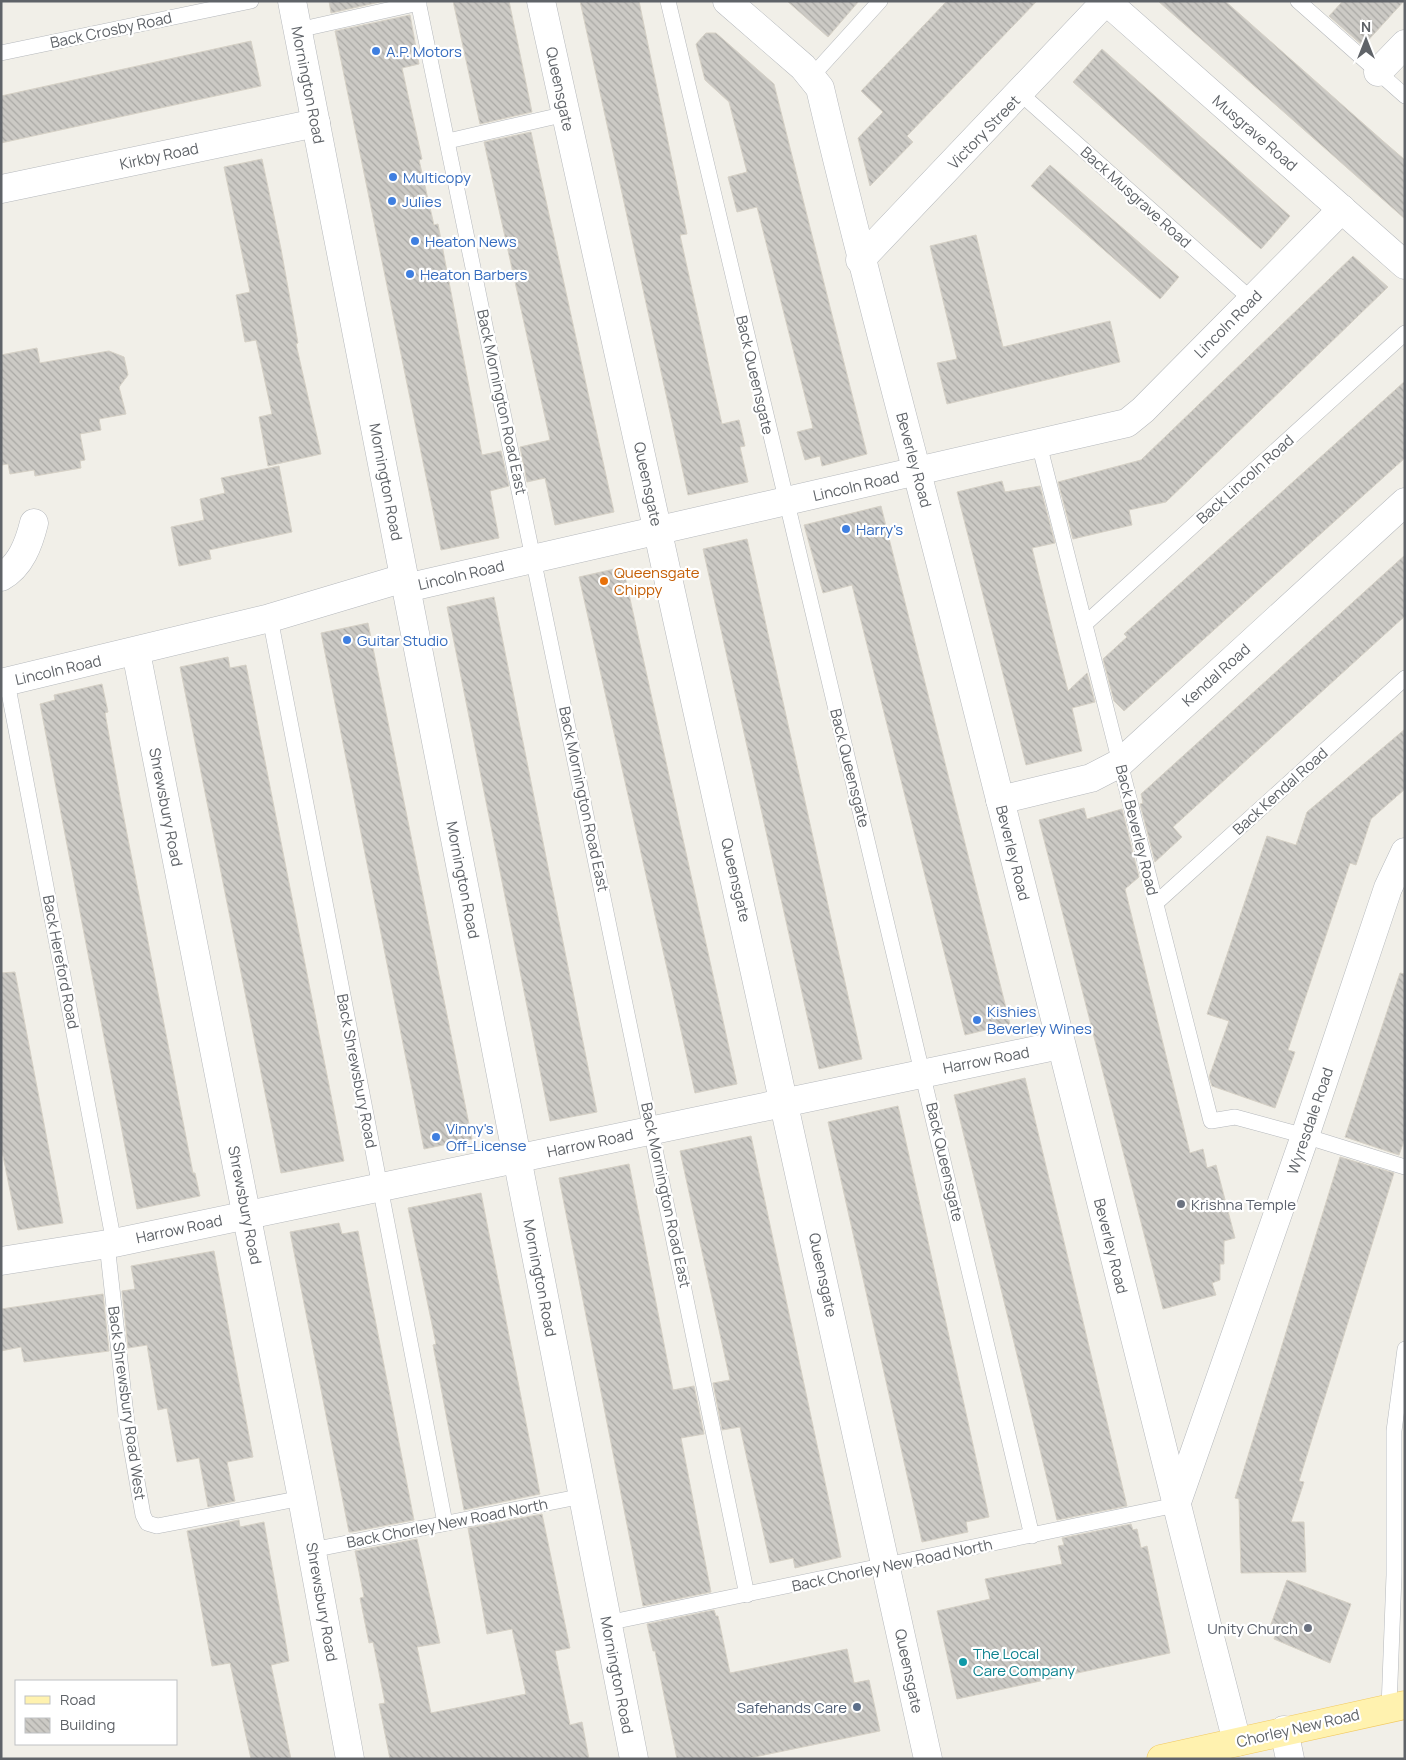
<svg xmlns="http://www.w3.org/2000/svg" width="1406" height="1760" font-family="Manrope,sans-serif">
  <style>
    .building { fill: url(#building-back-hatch); stroke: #d6d1c6 }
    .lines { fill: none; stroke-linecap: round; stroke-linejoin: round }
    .service-casing { stroke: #b5b8bc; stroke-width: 16 }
    .minor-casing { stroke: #b5b8bc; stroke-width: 29 }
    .primary-casing { stroke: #f2c960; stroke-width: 29 }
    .service { stroke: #fff; stroke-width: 15 }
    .minor { stroke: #fff; stroke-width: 28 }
    .primary { stroke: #fff2af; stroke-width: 28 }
    .shop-dot { fill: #3f7fe0; stroke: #fff; stroke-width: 2 }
    .food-dot { fill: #e8710a; stroke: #fff; stroke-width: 2 }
    .worship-dot { fill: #6b7280; stroke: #fff; stroke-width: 2 }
    .culture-dot { fill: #0f9aa8; stroke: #fff; stroke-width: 2 }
    .service-dot { fill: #5c6f8a; stroke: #fff; stroke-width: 2 }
    .labels { text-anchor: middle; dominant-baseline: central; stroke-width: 4.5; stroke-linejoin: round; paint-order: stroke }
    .street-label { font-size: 15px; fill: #5f6368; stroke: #fff }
    .shop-label { font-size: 15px; fill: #366cbe; stroke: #fff; text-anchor: start }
    .food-label { font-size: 15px; fill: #c56008; stroke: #fff; text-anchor: start }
    .worship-label { font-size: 15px; fill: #5b616d; stroke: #fff; text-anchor: start }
    .culture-label { font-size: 15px; fill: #0d838f; stroke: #fff; text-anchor: start }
    .service-label { font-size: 15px; fill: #4e5e75; stroke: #fff; text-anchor: end }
  </style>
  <defs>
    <pattern id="building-back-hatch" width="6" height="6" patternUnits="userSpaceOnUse" patternTransform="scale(1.25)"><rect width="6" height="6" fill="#cccac5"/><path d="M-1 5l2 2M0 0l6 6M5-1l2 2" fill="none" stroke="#a9a8a4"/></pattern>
  </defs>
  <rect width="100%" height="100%" fill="#f1efe8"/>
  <g class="building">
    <path d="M329 1H384L331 13Z"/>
    <path d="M453 1H509L532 112 480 124Z"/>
    <path d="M580 1H639L687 234 680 235 715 394 722 424 739 420 745 446 740 447 748 482 688 495Z"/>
    <path d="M787 1H859L828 37Z"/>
    <path d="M947 1H1037L907 136 913 142 870 186 858 138 883 112 861 91Z"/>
    <path d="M1158 1H1225L1383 141 1405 160V219Z"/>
    <path d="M1343 1H1404L1363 46 1329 16Z"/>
    <path d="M410 15 419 64 402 68 422 159 419 160 434 225 438 224 482 455 501 451 509 486 490 491 499 538 441 550 335 31Z"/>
    <path d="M706 33H716L774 84 867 454 822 466 820 456 805 460 797 432 813 428 757 207 737 212 728 177 747 172 729 102 705 80 696 44Z"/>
    <path d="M251 41 261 86 1 143V96Z"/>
    <path d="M1102 49 1290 216 1261 249 1073 82Z"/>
    <path d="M531 132 614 512 555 525 545 478 527 482 520 447 550 440 484 142Z"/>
    <path d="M262 159 281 249 298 343 296 344 321 454 268 466 259 417 272 414 256 340 245 342 236 295 250 292 224 167Z"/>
    <path d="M1050 165 1179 277 1160 299 1031 186Z"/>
    <path d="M976 235 1003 347 1110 321 1120 362 947 404 937 363 957 359 930 246Z"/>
    <path d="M1353 256 1388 287 1166 502 1129 510 1132 525 1073 539 1058 482 1141 460Z"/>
    <path d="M37 348 40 363 109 351 124 357 128 375 119 387 126 414 99 419 101 430 80 434 85 460 80 461 81 468 35 476 34 470 10 474 8 464 1 465V355Z"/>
    <path d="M1405 381V458L1124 711 1114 701 1103 659 1127 637 1124 634Z"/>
    <path d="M279 466 292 532 209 550 211 559 179 566 171 527 204 520 200 499 225 493 221 478Z"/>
    <path d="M1002 481 1005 492 1040 486 1055 543 1032 548 1054 637 1068 691 1087 673 1095 702 1072 708 1082 751 1026 765 957 492Z"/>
    <path d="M881 506 1010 1024 965 1035 852 585 823 593 804 525Z"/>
    <path d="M747 539 862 1059 819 1069 703 549Z"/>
    <path d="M1405 555V616L1173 827 1182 837 1155 862 1140 804 1143 803 1141 794Z"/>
    <path d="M623 567 737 1084 695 1093 579 577Z"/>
    <path d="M494 597 597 1112 550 1121 447 607Z"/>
    <path d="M368 623 472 1139 424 1149 321 633Z"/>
    <path d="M228 657 230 668 246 665 344 1161 281 1173 180 667Z"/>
    <path d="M102 684 108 712 105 713 121 803 193 1173H195L200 1196 137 1209 40 704 55 700 54 695Z"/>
    <path d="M1405 729V789L1371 819 1356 865 1350 863 1288 1050 1295 1052 1275 1108 1212 1086 1209 1077 1229 1021 1207 1014 1267 836 1296 845 1307 812Z"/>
    <path d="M1084 808 1087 819 1122 809 1139 877 1125 889 1190 1153 1203 1149 1207 1168 1216 1165 1235 1238 1224 1241V1264H1220V1280L1212 1283 1216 1295 1163 1309 1039 820Z"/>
    <path d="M15 972 63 1223 18 1230 1 1146V973Z"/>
    <path d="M1400 973 1405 974V1138L1399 1155 1345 1137Z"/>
    <path d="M1025 1078 1127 1506 1057 1520 954 1095Z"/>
    <path d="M898 1106 989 1517 966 1522 968 1532 922 1542 828 1122Z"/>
    <path d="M751 1136 841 1557 795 1568 793 1558 770 1563 740 1427 722 1430 713 1383 730 1380 680 1151Z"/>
    <path d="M1340 1157 1394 1173 1299 1481 1304 1482 1291 1522H1304L1306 1572 1241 1573 1239 1499 1235 1498Z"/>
    <path d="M629 1164 673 1390 694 1386 704 1434 681 1438 711 1592 643 1606 559 1178Z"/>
    <path d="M481 1193 540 1494 464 1510 433 1345 436 1344 408 1208Z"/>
    <path d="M339 1223 342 1234 358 1231 414 1520 352 1532H349L290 1232Z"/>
    <path d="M214 1251 253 1457 227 1462 235 1501 208 1507 199 1458 177 1462 167 1408 158 1410 147 1345 128 1348 122 1291 135 1289 131 1266Z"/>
    <path d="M103 1294 109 1351 24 1362 21 1347 1 1351V1309Z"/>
    <path d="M542 1514 570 1648 555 1651 570 1725 582 1722 589 1759H390L379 1704 385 1703 373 1642 369 1643 360 1598 364 1597 355 1551 417 1539 440 1643 417 1647 431 1713 526 1694 512 1629 487 1634 468 1528Z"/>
    <path d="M239 1520 240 1527 264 1522 289 1661 271 1665 291 1759H251L230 1663 212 1666 187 1531Z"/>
    <path d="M1131 1524 1133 1530 1137 1529 1141 1548 1147 1546 1170 1653 957 1699 937 1611 990 1599 985 1579 1062 1564 1058 1546 1064 1545 1062 1538Z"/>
    <path d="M1287 1580 1351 1604 1330 1663 1274 1639 1277 1629 1270 1627Z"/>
    <path d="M714 1610 716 1616H718L730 1673 847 1649 854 1683 869 1680 880 1731 745 1759H677L655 1651H653L647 1624Z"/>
  </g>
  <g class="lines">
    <g class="service-casing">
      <g id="service">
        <path d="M418 1 747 1595"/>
        <path d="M668 1C788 513 913 1023 1032 1536"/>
        <path d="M1298 1 1405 96"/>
        <path d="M298 30 419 3"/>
        <path d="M1 53 251 1"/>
        <path d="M812 76 880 1"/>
        <path d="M1021 94 1252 300"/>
        <path d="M448 141 566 114"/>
        <path d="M1039 444 1211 1121 1235 1117 1305 1136 1405 1167"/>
        <path d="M270 618 445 1523"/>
        <path d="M1085 624 1405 333"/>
        <path d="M7 682 114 1243"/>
        <path d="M1156 903 1405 678"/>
        <path d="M107 1244 127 1424 143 1515 147 1523 157 1526 302 1498"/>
        <path d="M312 1550 583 1496"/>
        <path d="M607 1623 1176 1505"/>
        <path d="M1389 1708 1394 1575V1431L1405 1349"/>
      </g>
    </g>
    <g class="minor-casing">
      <g id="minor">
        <path d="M292 1 634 1759"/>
        <path d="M541 1 928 1759"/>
        <path d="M727 1 803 67 820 88C863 272 913 453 959 636 1051 1005 1142 1374 1237 1742"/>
        <path d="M1106 1 1405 265"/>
        <path d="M1378 72 1405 44"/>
        <path d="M1 189 316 123"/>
        <path d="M860 260 1106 1"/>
        <path d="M1 577C21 566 29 543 34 523"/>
        <path d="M406 588 1127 423 1143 410 1342 209"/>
        <path d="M136 652 302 1498 350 1759"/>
        <path d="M1 683 270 618 404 578"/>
        <path d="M1000 800 1091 778 1120 763 1405 502"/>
        <path d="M1 1261 114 1243 1060 1045"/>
        <path d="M1176 1505 1305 1136 1388 888 1405 852"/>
        <path d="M1284 1730 1290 1759"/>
      </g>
    </g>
    <g class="primary-casing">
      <path id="primary" d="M1161 1759 1405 1705"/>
    </g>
    <use href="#service" class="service"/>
    <use href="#minor" class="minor"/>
    <use href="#primary" class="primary"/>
  </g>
  <g class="shop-dot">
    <circle cx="376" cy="51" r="5"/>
    <circle cx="393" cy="177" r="5"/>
    <circle cx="392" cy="201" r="5"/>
    <circle cx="415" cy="241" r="5"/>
    <circle cx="410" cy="274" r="5"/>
    <circle cx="846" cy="529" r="5"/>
    <circle cx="347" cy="640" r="5"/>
    <circle cx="977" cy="1020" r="5"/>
    <circle cx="436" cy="1137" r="5"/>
  </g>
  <circle class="food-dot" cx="604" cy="581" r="5"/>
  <g class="worship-dot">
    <circle cx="1181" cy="1204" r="5"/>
    <circle cx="1308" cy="1628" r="5"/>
  </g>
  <circle class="culture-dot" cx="963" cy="1662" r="5"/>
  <circle class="service-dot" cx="857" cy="1707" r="5"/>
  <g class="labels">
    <g class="street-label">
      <text transform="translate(111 30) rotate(-12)">Back Crosby Road</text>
      <text transform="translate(308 85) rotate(79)">Mornington Road</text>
      <text transform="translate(560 89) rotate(78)">Queensgate</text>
      <text transform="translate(984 132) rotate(-46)">Victory Street</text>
      <text transform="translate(1255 133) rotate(41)">Musgrave Road</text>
      <text transform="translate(159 156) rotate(-12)">Kirkby Road</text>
      <text transform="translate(1136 197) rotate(42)">Back Musgrave Road</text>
      <text transform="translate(1228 324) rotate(-45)">Lincoln Road</text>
      <text transform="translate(755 375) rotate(77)">Back Queensgate</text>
      <text transform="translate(502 402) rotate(78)">Back Mornington Road East</text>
      <text transform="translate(914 460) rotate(75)">Beverley Road</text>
      <text transform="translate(1245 479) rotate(-42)">Back Lincoln Road</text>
      <text transform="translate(386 482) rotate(79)">Mornington Road</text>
      <text transform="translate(648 484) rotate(78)">Queensgate</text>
      <text transform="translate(856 486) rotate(-13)">Lincoln Road</text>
      <text transform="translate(461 575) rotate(-13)">Lincoln Road</text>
      <text transform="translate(58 670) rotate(-13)">Lincoln Road</text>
      <text transform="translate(1216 675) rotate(-42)">Kendal Road</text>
      <text transform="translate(850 768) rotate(76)">Back Queensgate</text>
      <text transform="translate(1280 791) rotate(-42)">Back Kendal Road</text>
      <text transform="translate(584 799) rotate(78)">Back Mornington Road East</text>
      <text transform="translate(166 807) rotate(79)">Shrewsbury Road</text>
      <text transform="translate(1137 830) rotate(76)">Back Beverley Road</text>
      <text transform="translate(1013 853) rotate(76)">Beverley Road</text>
      <text transform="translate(463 880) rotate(79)">Mornington Road</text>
      <text transform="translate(736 880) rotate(77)">Queensgate</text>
      <text transform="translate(61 962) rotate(79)">Back Hereford Road</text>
      <text transform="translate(986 1060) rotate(-11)">Harrow Road</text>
      <text transform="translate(357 1071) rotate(79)">Back Shrewsbury Road</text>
      <text transform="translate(1310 1121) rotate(-71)">Wyresdale Road</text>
      <text transform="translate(590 1143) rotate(-12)">Harrow Road</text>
      <text transform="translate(945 1162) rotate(77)">Back Queensgate</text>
      <text transform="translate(666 1195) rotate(78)">Back Mornington Road East</text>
      <text transform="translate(245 1205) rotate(79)">Shrewsbury Road</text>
      <text transform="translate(179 1229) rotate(-12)">Harrow Road</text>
      <text transform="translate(1111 1246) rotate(76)">Beverley Road</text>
      <text transform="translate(823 1275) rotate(78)">Queensgate</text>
      <text transform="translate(540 1278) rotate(79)">Mornington Road</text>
      <text transform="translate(127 1403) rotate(82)">Back Shrewsbury Road West</text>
      <text transform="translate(447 1523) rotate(-11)">Back Chorley New Road North</text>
      <text transform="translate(892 1565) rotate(-12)">Back Chorley New Road North</text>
      <text transform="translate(322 1602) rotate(80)">Shrewsbury Road</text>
      <text transform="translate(909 1671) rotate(78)">Queensgate</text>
      <text transform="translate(617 1675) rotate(79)">Mornington Road</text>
      <text transform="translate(1298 1728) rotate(-13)">Chorley New Road</text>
    </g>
    <g class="shop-label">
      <text x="386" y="51">A.P. Motors</text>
      <text x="403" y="177">Multicopy</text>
      <text x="402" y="201">Julies</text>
      <text x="425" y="241">Heaton News</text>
      <text x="420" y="274">Heaton Barbers</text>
      <text x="856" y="529">Harry's</text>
      <text x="357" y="640">Guitar Studio</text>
      <text x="987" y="1011">Kishies<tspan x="987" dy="17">Beverley Wines</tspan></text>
      <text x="446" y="1128">Vinny's<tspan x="446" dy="17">Off-License</tspan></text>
    </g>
    <g class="food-label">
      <text x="614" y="572">Queensgate<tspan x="614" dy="17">Chippy</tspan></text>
    </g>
    <g class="worship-label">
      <text x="1191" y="1204">Krishna Temple</text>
      <text x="1298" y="1628" text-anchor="end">Unity Church</text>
    </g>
    <g class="culture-label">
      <text x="973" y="1653">The Local<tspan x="973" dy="17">Care Company</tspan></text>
    </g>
    <g class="service-label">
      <text x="847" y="1707">Safehands Care</text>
    </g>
  </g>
  <rect width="1406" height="1760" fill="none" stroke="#5f6368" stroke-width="5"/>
  <rect x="15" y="1680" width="162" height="65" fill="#ffffff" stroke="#bfc1c3"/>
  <rect x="25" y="1696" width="25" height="8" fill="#fff2af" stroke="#bfc1c3"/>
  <text x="60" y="1705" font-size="15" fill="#5f6368">Road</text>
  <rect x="25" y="1718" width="25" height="15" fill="url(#building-back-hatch)" stroke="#bfc1c3"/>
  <text x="60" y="1730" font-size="15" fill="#5f6368">Building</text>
  <g transform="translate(1366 40)" stroke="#ffffff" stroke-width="4" paint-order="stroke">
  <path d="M0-4L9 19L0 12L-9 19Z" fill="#5f6368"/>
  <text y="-8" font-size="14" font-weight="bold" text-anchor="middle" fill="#5f6368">N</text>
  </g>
</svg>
